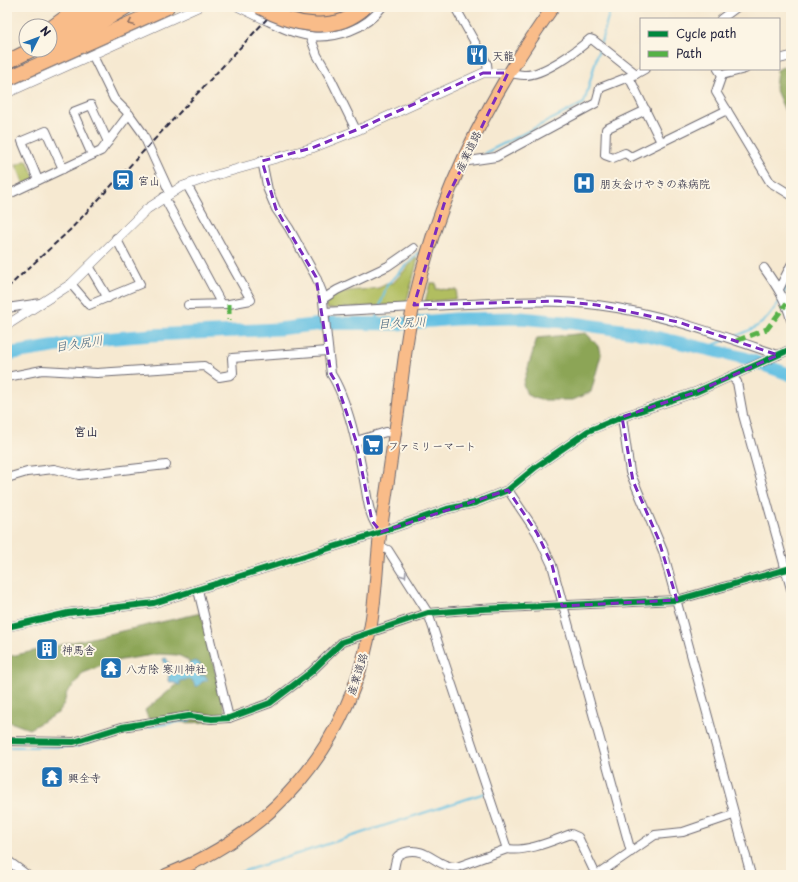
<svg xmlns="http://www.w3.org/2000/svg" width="798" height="882" font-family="'Playpen Sans','Klee One',sans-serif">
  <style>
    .green { fill: #b1be60; stroke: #6a704e }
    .forest { fill: #8ca556; stroke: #576448 }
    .water { fill: #65c1e3; stroke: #44728f }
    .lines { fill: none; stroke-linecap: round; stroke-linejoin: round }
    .stream { stroke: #65c1e3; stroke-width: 2 }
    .river { stroke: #65c1e3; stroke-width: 13 }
    .minor-casing { stroke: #6c6870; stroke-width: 10 }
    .tertiary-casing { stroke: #6c6870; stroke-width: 10 }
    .primary-casing { stroke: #6c6870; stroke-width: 14 }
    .motorway-casing { stroke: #6c6870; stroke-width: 16 }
    .minor { stroke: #fff; stroke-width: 8 }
    .tertiary { stroke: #fff; stroke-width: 9 }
    .primary { stroke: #f9bc89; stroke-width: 12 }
    .motorway { stroke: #f9bc89; stroke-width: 14 }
    .rail { stroke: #22223b; stroke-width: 2; stroke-dasharray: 6 3; stroke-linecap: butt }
    .motorway-bridge-casing { stroke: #6c6870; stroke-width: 16; stroke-linecap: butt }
    .motorway-bridge { stroke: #f9bc89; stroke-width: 14 }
    .quiet { stroke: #55b146; stroke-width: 5; stroke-dasharray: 10 5; stroke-linecap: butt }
    .cycleway-casing { stroke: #fcf5e5; stroke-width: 8 }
    .cycleway { stroke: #00873e; stroke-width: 6 }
    .oneway { stroke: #8e6f62 }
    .oneway2 { stroke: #9c9ca7 }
    .marked { fill: none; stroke: #7b2cbf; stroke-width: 3; stroke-dasharray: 8 5; stroke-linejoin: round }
    .labels { text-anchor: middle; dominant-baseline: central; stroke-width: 4; stroke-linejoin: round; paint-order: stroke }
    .poi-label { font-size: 11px; fill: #22223b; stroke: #fcf5e5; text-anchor: start }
    .street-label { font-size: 11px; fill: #22223b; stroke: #fcf5e5 }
    .water-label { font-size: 12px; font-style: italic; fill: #395a76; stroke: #fcf5e5 }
    .neighbourhood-label { font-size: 12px; font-weight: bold; fill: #22223b; stroke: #fcf5e5 }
  </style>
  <rect width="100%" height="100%" fill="#fcf5e5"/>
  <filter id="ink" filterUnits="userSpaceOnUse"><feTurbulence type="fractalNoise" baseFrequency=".025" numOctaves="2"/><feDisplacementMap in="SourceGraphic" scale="8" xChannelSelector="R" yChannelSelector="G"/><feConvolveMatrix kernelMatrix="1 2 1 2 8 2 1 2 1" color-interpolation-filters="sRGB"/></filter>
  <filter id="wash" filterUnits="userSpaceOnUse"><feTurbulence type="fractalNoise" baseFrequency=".012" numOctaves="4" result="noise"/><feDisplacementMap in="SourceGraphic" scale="16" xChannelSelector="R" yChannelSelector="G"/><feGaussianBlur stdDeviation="0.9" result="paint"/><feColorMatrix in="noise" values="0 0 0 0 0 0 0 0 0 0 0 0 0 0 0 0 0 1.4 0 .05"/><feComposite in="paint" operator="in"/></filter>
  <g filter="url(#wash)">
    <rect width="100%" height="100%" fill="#f6e9d1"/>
    <g class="green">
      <path d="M27 160 35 179 24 184 16 165Z"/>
      <path d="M416 258 418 259 406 304 327 309 326 300C346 287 357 292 378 288 384 286 386 283 393 283Z"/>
      <path d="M430 283H436V289L457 290 455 299 425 302Z"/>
    </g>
    <g class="forest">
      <path d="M783 67 791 73V125L775 88 777 70Z"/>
      <path d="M586 333 598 346 601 355 591 392 573 400H540L527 395 523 384 537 338Z"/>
      <path d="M201 613 226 716C202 727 173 722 148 718L145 710 179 683 192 668 188 660 178 655 159 654 115 661 83 673 75 684 67 692 64 704 58 713 29 729 7 721V657Z"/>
    </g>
    <path class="water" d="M166 658 170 666 185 671 190 663 196 661 201 665 197 668 198 673 201 676 205 675 208 680 202 682 197 687 191 679 180 681V685L168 681 169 674 164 669 165 664 163 659Z"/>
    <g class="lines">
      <g class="stream">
        <path d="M601 42 611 7"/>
        <path d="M485 153 584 103 599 49"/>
        <path d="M783 294 791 279"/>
        <path d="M380 306 387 285 418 253"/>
        <path d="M374 323 379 311"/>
        <path d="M734 337C760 326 765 324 780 300"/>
        <path d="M705 348 726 340"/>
        <path d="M7 747H74L129 730 190 720"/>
        <path d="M232 875 485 793"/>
      </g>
      <path class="river" d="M7 354 103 339 152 335 278 329 331 323 398 324 455 319 521 318 574 323 634 332 745 358 791 375"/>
    </g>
  </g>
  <g filter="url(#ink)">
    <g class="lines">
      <g class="minor-casing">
        <g id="minor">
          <path d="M455 7 487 64 488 72"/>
          <path d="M721 19 737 7"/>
          <path d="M266 20C280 27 294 34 310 36 336 39 366 29 382 7"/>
          <path d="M310 36 317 55 331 79 356 130"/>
          <path d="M93 56 114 99 129 114 142 132 170 193"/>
          <path d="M779 59 791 56"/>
          <path d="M718 69 722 75 716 92 770 182 791 195"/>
          <path d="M508 73C513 73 519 75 524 75 542 76 577 51 590 39L593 40 636 74"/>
          <path d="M722 75 745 69"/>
          <path d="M629 77 661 142"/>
          <path d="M646 110 606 129 605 155 613 158 625 153 631 157 727 110"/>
          <path d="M92 155 73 112 91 105 108 142"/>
          <path d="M262 161 268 190 276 209 289 228 316 277 322 292 331 374C347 398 359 451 364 480 368 499 368 517 381 532"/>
          <path d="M462 162 496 157 596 103 600 88 636 74 645 69"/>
          <path d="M38 180 22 141 46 131 63 169"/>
          <path d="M187 185 251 300 229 304 188 305"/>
          <path d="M7 195 101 151 129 114"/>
          <path d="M164 197 221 303"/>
          <path d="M89 266 108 298"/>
          <path d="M764 268C776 285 786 300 791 320"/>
          <path d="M71 284 89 305 140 284 116 238"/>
          <path d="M779 289 791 265"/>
          <path d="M323 299 337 290 388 266 414 248"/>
          <path d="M7 308 41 303"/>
          <path d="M324 312C372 309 419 307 467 304 510 302 554 299 597 305 660 313 719 335 778 355"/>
          <path d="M7 377 42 370 97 373 204 366 219 377 231 375 233 373 232 358 328 351"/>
          <path d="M732 377 737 382 743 415 791 589"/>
          <path d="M622 417 630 472 663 551 751 875"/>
          <path d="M356 441 386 432 395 433"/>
          <path d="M7 478 27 472 54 469 79 475 166 465"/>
          <path d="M508 490 537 533 552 565 631 852"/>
          <path d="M379 546 388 550 428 613 507 849"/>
          <path d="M198 590 229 718"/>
          <path d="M7 741 74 742 122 727 189 716 212 719 229 718 270 703 311 672 342 642 428 613 481 609 677 600 791 568"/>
          <path d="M7 860 27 875"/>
          <path d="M393 875C394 870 395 861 397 857 399 854 403 853 405 852 427 846 437 868 457 867L507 849C528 852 552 841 571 834L578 837 596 875"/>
          <path d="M597 875 655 835 683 832 733 815"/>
        </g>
      </g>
      <g class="tertiary-casing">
        <g id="tertiary">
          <path d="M239 7 266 20"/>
          <path d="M7 93 198 7"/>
          <path d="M7 325 71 284 147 209 181 187 209 177 312 148 360 129 483 73H508"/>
          <path d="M7 627 68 613 154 603 381 532 447 509 475 503 508 490 536 467 588 431 622 417 696 392 791 349"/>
        </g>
      </g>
      <g class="primary-casing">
        <path id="primary" d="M166 875C274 832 345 749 369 635 376 602 376 568 380 535 386 494 392 453 398 412 402 376 406 339 414 303 438 196 489 96 553 7"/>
      </g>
      <g class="motorway-casing">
        <g id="motorway">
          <path d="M278 7 298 19"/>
          <path d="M300 7C317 15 332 14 350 7"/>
          <path d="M50 29 80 7"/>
          <path d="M50 40 105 7"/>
          <path d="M60 47 126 7"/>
          <path d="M7 62 31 50"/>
          <path d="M7 79 167 7"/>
        </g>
      </g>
      <use href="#minor" class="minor"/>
      <use href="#tertiary" class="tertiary"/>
      <use href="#primary" class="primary"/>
      <use href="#motorway" class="motorway"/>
      <path class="rail" d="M7 288 70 230 278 7"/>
      <g class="motorway-bridge-casing">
        <path id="motorway-bridge" d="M260 7C292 25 335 35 365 7"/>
      </g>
      <use href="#motorway-bridge" class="motorway-bridge"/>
      <g class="quiet">
        <path d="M229 304V320"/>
        <path d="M736 341 767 329 786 304"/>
      </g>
      <g class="cycleway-casing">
        <g id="cycleway">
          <path d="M7 627 68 613 154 603 381 532 447 509 475 503 508 490 536 467 588 431 622 417 696 392 791 349"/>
          <path d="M7 741 74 742 122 727 189 716 212 719 229 718 270 703 311 672 342 642 428 613 481 609 677 600 791 568"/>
        </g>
      </g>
      <use href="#cycleway" class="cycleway"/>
    </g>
    <defs><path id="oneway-chevron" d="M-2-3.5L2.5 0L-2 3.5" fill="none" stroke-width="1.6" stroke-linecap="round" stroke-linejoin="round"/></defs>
    <use class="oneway" href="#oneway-chevron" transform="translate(131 23) rotate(155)"/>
    <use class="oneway2" href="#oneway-chevron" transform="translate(404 575) rotate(58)"/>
  </g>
  <path class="marked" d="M483 73H508L444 204 414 305 558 301 597 305 678 322 778 355 696 392 622 417 633 481 658 538 677 600 562 606 552 565 537 533 508 490 381 532 372 521 356 441 337 384 331 374 316 277 276 209 262 161 312 148 356 130Z"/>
  <defs>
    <g id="restaurant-square" transform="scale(1.15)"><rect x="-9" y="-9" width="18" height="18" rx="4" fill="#1f6fb2" stroke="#fcf5e5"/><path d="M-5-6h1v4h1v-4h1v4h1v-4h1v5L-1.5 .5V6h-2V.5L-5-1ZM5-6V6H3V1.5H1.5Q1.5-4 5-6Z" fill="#fff"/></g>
    <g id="station-square" transform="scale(1.15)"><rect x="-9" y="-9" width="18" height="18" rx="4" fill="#1f6fb2" stroke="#fcf5e5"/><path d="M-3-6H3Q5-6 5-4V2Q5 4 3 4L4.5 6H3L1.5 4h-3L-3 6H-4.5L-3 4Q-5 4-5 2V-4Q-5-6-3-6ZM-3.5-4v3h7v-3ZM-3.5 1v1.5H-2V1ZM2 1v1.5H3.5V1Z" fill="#fff"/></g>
    <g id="hospital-square" transform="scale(1.15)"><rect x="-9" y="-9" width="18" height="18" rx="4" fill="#1f6fb2" stroke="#fcf5e5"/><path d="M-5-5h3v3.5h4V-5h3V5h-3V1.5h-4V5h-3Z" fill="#fff"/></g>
    <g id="supermarket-square" transform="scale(1.15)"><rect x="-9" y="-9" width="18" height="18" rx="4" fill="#1f6fb2" stroke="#fcf5e5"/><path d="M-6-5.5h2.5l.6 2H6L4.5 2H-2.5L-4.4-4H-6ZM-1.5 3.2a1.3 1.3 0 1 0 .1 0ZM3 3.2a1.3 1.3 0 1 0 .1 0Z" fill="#fff"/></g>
    <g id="building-square" transform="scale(1.15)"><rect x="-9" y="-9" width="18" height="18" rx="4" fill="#1f6fb2" stroke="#fcf5e5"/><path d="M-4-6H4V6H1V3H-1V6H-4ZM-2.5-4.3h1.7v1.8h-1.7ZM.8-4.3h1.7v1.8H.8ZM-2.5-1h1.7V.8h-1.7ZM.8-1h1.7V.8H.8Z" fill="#fff"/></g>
    <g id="temple-square" transform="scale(1.15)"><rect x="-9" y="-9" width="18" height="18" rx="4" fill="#1f6fb2" stroke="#fcf5e5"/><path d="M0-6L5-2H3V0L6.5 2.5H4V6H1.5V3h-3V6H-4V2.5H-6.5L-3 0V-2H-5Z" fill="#fff"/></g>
  </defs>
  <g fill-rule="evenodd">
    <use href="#restaurant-square" x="477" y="55"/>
    <use href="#station-square" x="123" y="180"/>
    <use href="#hospital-square" x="584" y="183"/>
    <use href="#supermarket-square" x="373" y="445"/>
    <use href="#building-square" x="47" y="649"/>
    <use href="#temple-square" x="111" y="668"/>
    <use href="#temple-square" x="52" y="777"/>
  </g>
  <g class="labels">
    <g class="poi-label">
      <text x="492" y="55">天龍</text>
      <text x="138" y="180">宮山</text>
      <text x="600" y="183">朋友会けやきの森病院</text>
      <text x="388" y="445">ファミリーマート</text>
      <text x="62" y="649">神馬舎</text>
      <text x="126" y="668">八方除 寒川神社</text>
      <text x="68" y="777">興全寺</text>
    </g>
    <g class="street-label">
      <text transform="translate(468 151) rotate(-64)">産業道路</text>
      <text transform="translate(357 674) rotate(-73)">産業道路</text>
    </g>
    <g class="water-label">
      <text transform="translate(402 322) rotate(-3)">目久尻川</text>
      <text transform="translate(79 343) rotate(-9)">目久尻川</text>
    </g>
    <g class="neighbourhood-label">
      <text x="86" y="431">宮山</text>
    </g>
  </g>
  <rect width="798" height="882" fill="none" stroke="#fcf5e5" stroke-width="24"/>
  <rect x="640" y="18" width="140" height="52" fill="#fcf5e5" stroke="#a5a1a1"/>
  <rect x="648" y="31" width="20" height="6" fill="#00873e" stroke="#a5a1a1"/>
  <text x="676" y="38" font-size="12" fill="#22223b">Cycle path</text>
  <rect x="648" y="51" width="20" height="6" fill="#55b146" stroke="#a5a1a1"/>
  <text x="676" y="58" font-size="12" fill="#22223b">Path</text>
  <g transform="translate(38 38) rotate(48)"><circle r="19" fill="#fcf5e5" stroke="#a5a1a1"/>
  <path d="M0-3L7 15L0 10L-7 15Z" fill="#1f6fb2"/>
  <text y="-6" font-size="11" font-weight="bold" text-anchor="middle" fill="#22223b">N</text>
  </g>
</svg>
